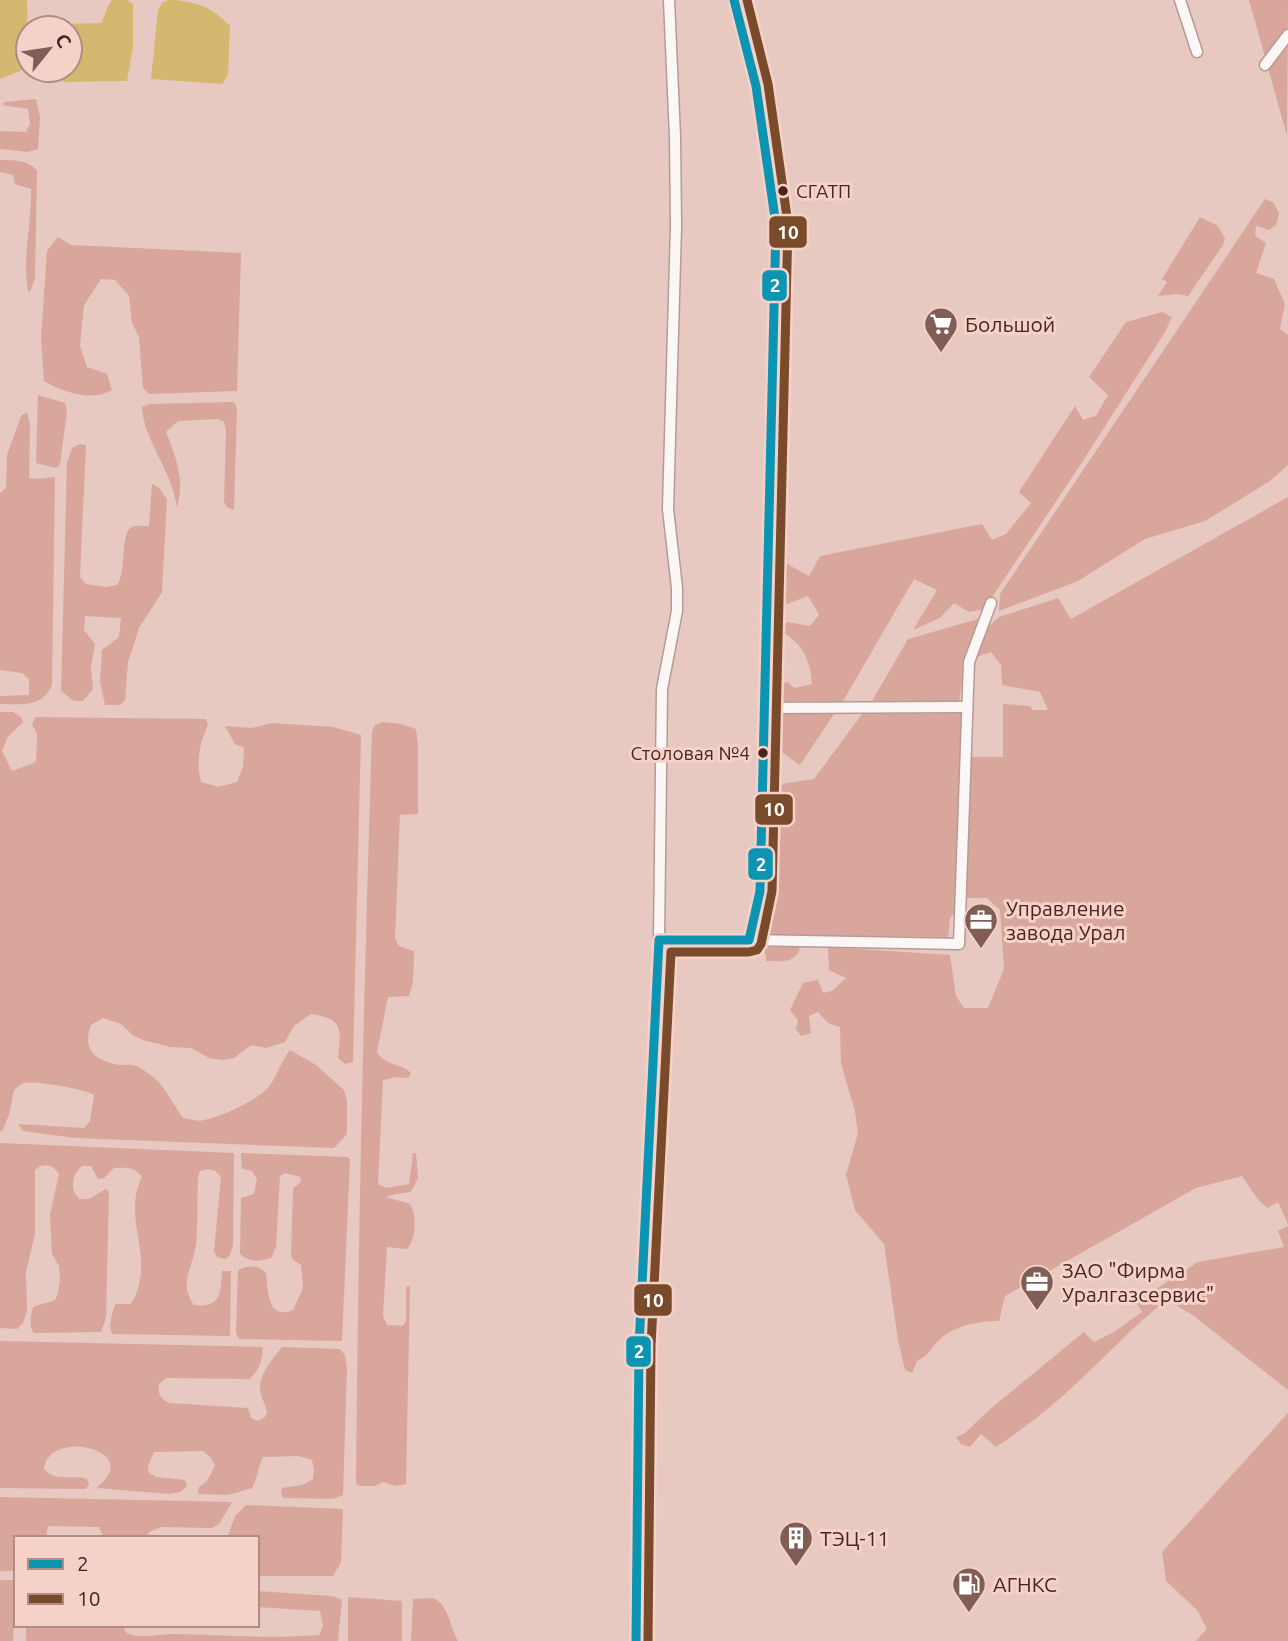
<svg xmlns="http://www.w3.org/2000/svg" width="1288" height="1641" font-family="Ubuntu,sans-serif">
  <style>
    .green { fill: #d8a69a }
    .water { fill: #d5b870 }
    .lines { fill: none; stroke-linecap: round; stroke-linejoin: round }
    .minor-casing { stroke: #b79a93; stroke-width: 13 }
    .minor { stroke: #fbf7f6; stroke-width: 10 }
    .bus-1-casing { stroke: #f6d1c8; stroke-width: 14 }
    .bus-2-casing { stroke: #f6d1c8; stroke-width: 14 }
    .bus-1 { stroke: #0b95b3; stroke-width: 9 }
    .bus-2 { stroke: #7a4b2a; stroke-width: 9 }
    .bus-dot { fill: #48251d; stroke: #f6d1c8; stroke-width: 2.5 }
    .labels { text-anchor: middle; dominant-baseline: central; stroke-width: 6; stroke-linejoin: round; paint-order: stroke }
    .bus-label { font-size: 19px; fill: #48251d; stroke: #f6d1c8; text-anchor: start }
    .poi-label { font-size: 21px; fill: #48251d; stroke: #f6d1c8; text-anchor: start }
    .line-badge { stroke: #f6d1c8; stroke-width: 2.5 }
    .badge-label { font-size: 19px; text-anchor: middle; font-weight: bold; fill: #fff }
  </style>
  <rect width="100%" height="100%" fill="#e7c9c1"/>
  <g class="green">
    <path d="M1249 0H1288L1287 136 1250 3Z"/>
    <path d="M36 99 40 117 38 149 28 152 0 149V131L26 132 30 124 28 109 3 105 4 102Z"/>
    <path d="M0 160C13 160 29 160 37 171L35 278 30 292 28 291C22 256 32 223 31 189L15 184 13 175 0 172Z"/>
    <path d="M1265 199 1273 202 1279 213 1276 225 1269 230 1256 226 1255 236 1266 243 1256 273 1274 279 1285 304 1280 329 1288 335V465L1270 481 1205 521 1145 539 1078 581 999 611 1000 594Z"/>
    <path d="M1200 217 1218 226 1225 239 1223 245 1188 296 1177 294 1158 296 1167 282 1162 279Z"/>
    <path d="M58 237 71 245 241 253 237 391 149 394 143 388 139 337 132 323 129 296 115 280 101 279 84 305 80 346 87 367 107 374 112 390C91 402 63 392 44 381L41 337 47 251Z"/>
    <path d="M1162 312 1172 317 1165 332 1079 467 984 609 969 612 954 603 940 618 913 630 937 590 914 579 842 703 779 701 780 685 788 682 794 688 812 684C810 659 803 645 782 631L787 622 810 626 819 615 808 596 779 607 782 561 809 576 820 556 982 524 992 540 1006 534 1031 503 1019 492 1075 406 1083 420 1096 416 1108 395 1089 377 1126 322Z"/>
    <path d="M38 395 65 403 67 411 60 464 56 468 36 463Z"/>
    <path d="M234 402 237 408 234 510 227 507 224 502 226 430 224 422 218 419 178 421 166 432C176 457 185 480 177 508 173 472 143 439 142 407L149 404Z"/>
    <path d="M27 412 30 424 29 478 35 479 55 477 52 685C42 708 21 704 0 704V696L29 695V679L22 673 0 670V493L6 488 7 455 21 416Z"/>
    <path d="M80 444 86 445 80 577 86 584 106 587 117 585C127 573 120 531 132 527 137 525 144 526 149 526L152 484 159 488 167 499 162 592 139 628 128 662 125 700 120 705H105L100 681 102 650 119 637 121 618 85 616 84 630 95 644 91 667 93 689 83 701H74L61 691 67 463 72 448Z"/>
    <path d="M1288 497V1224L1278 1202 1267 1208 1257 1198 1242 1176 1196 1188 1005 1296 999 1321C977 1321 952 1326 937 1342 930 1350 927 1357 917 1361L912 1373 905 1370 898 1340 884 1244 855 1210 846 1175 858 1133 855 1112 841 1063 840 1027 828 1023 818 1012 809 1016 811 1033 801 1036 796 1029 798 1020 790 1010 803 983 818 980 823 993 832 991 846 978 829 970 828 947 950 955 956 996 964 1008H988L1004 969 1000 910 987 898H966L950 918 948 937 767 935 773 814 782 784 814 779 862 714 961 713V757H1003V704L1030 706 1033 710H1048L1040 692 1002 685 1001 665 991 652 977 657 983 632 999 617 1058 598 1071 619Z"/>
    <path d="M978 619 965 659 959 703 872 701 908 639Z"/>
    <path d="M0 712H13L21 717 23 722 7 738 2 751 12 771 36 762 37 734 32 725 35 717 206 719 208 725C199 745 196 761 201 782L218 787 237 782 243 767 244 748 235 744 225 726 252 728 272 723 333 727 361 735 353 1062 345 1064 338 1058C341 1029 344 1019 311 1014L294 1026 285 1042 266 1048 251 1045 234 1058 222 1060 209 1058 191 1048 170 1047 143 1040 134 1036 121 1024 103 1018 91 1025C82 1050 95 1061 120 1065 125 1065 131 1064 136 1066 142 1068 149 1074 154 1078 164 1085 175 1107 183 1118 190 1119 198 1122 204 1120 223 1116 261 1099 271 1084 278 1073 282 1060 290 1050L316 1065 344 1090 347 1100V1134L334 1148 76 1138 23 1131 18 1124 84 1128 90 1121 94 1095C85 1089 34 1080 23 1083 20 1084 17 1088 14 1090L9 1115 2 1131H0Z"/>
    <path d="M779 713 834 714 800 765 779 750Z"/>
    <path d="M383 722 401 724 416 729 418 746V814L400 815 395 938 399 946 414 951 413 982 409 996 388 997 377 1052C385 1066 401 1063 411 1073L408 1078 396 1077 383 1080 378 1184 386 1188 409 1184 413 1153H416L418 1178 411 1192 395 1194 386 1197 410 1204C417 1215 416 1239 407 1249L387 1247 383 1316 387 1325 403 1326 406 1321V1287L410 1286 406 1484 396 1486 383 1482 375 1486H359L356 1484C358 1233 364 982 372 731L375 725Z"/>
    <path d="M776 944H795L800 949C793 964 781 961 766 961L765 949Z"/>
    <path d="M0 1143 234 1153 233 1245 230 1255 225 1259 217 1257 214 1251 221 1177C216 1169 210 1168 200 1171L198 1177C197 1200 198 1223 196 1245 193 1267 178 1283 194 1305 222 1308 220 1293 222 1271H231L230 1336 112 1334C108 1327 112 1311 116 1304H130L133 1301C156 1254 121 1220 142 1177 133 1166 127 1168 114 1168L104 1178 98 1179 91 1166H82C72 1175 69 1188 79 1199H89L106 1189 109 1192 106 1318 101 1332 34 1333C28 1325 31 1316 33 1307L55 1300 58 1293 60 1280 59 1266 52 1254 50 1215 59 1174C53 1165 44 1162 35 1170V1234L26 1272 27 1311 23 1323 17 1329 0 1328Z"/>
    <path d="M241 1153 347 1157 350 1159 342 1341 239 1339 236 1333 238 1270C247 1265 259 1265 266 1273 268 1289 267 1321 293 1310L303 1288 301 1265 292 1259 291 1254 293 1188 300 1183 301 1177 285 1173 280 1176 276 1247 271 1258C258 1262 250 1262 240 1254L241 1198 254 1194 257 1179 252 1171 242 1169Z"/>
    <path d="M1288 1226V1390L1194 1316 1167 1300C1135 1324 1109 1353 1080 1380 1054 1405 1026 1427 996 1447L981 1434 970 1447 961 1444 956 1437 965 1433 989 1410 1084 1332 1094 1342 1114 1332 1142 1312 1136 1302 1198 1262 1284 1247 1278 1231Z"/>
    <path d="M0 1341 263 1347C262 1359 260 1371 249 1379L166 1378 159 1384C158 1394 160 1399 170 1403L248 1408 251 1418 258 1421 265 1417 267 1412C266 1406 263 1401 261 1395 256 1377 272 1360 282 1347L340 1349 345 1355 347 1369 343 1495 333 1499 284 1498 281 1494 282 1488 302 1485 313 1479 314 1470 312 1460 299 1456 263 1457C258 1467 258 1477 252 1488L228 1495 198 1494 199 1487 207 1481 215 1466 211 1458 203 1451 154 1452 148 1466 149 1473 156 1477 185 1480 187 1486 180 1492 169 1494 97 1488C100 1484 106 1480 108 1475 126 1446 47 1432 44 1469 56 1483 71 1474 87 1479L89 1484 86 1489 0 1488Z"/>
    <path d="M1288 1413V1641H1196L1207 1629 1197 1610 1166 1581 1162 1552Z"/>
    <path d="M0 1497 232 1502 219 1524 212 1528 162 1527 149 1532 147 1538H104L99 1527 48 1526 46 1538H16V1571H0Z"/>
    <path d="M246 1505 343 1509 341 1562 333 1576H257V1538H227L235 1516Z"/>
    <path d="M0 1580H16L13 1641H0Z"/>
    <path d="M257 1591 332 1596 342 1600 338 1641H26V1625H123C125 1630 124 1632 129 1634 141 1639 160 1634 173 1634 222 1635 269 1639 319 1635L323 1626 320 1611 257 1607Z"/>
    <path d="M348 1597 402 1601V1641H348Z"/>
    <path d="M433 1598C449 1605 450 1627 458 1641H411L413 1599Z"/>
  </g>
  <g class="water">
    <path d="M0 0H27L28 59 25 69 0 79Z"/>
    <path d="M112 0H127L133 4V47L127 81 63 82V70H70V28H64V24L101 23C106 15 106 7 112 0Z"/>
    <path d="M168 0C194 0 212 7 230 26L228 75 222 84 151 79 158 10 162 3Z"/>
  </g>
  <g class="lines">
    <g class="minor-casing">
      <g id="minor">
        <path d="M1180 0 1197 52"/>
        <path d="M1265 65 1288 35"/>
        <path d="M766 708 965 707"/>
        <path d="M659 940 662 689 677 611V588L668 509 676 226 675 137 669 0"/>
        <path d="M749 940 959 944 969 662 991 603"/>
        <path d="M636 1641 639 1346 659 940H749L760 891 776 225 756 86 734 0"/>
      </g>
    </g>
    <use href="#minor" class="minor"/>
    <g class="bus-1-casing">
      <path id="bus-1" d="M636 1641 639 1346 659 940H749L760 891 776 225 756 86 734 0"/>
    </g>
    <g class="bus-2-casing">
      <path id="bus-2" d="M648 1641 651 1346 671 952H749L757 950 761 944 772 891 788 224 768 84 747 0"/>
    </g>
    <use href="#bus-1" class="bus-1"/>
    <use href="#bus-2" class="bus-2"/>
  </g>
  <defs>
    <g id="supermarket-pin" transform="scale(1.75)"><path d="M0 17L-7.5 6A9.5 9.5 0 1 1 7.5 6Z" fill="#805e56" stroke="#f6d1c8"/><path d="M-6-5.5h2.5l.6 2H6L4.5 2H-2.5L-4.4-4H-6ZM-1.5 3.2a1.3 1.3 0 1 0 .1 0ZM3 3.2a1.3 1.3 0 1 0 .1 0Z" fill="#fff"/></g>
    <g id="office-pin" transform="scale(1.75)"><path d="M0 17L-7.5 6A9.5 9.5 0 1 1 7.5 6Z" fill="#805e56" stroke="#f6d1c8"/><path d="M-6-3h4V-5.5h4V-3h4V5H-6ZM-1-4.5V-3h2v-1.5ZM-6 0V1H6V0Z" fill="#fff"/></g>
    <g id="building-pin" transform="scale(1.75)"><path d="M0 17L-7.5 6A9.5 9.5 0 1 1 7.5 6Z" fill="#805e56" stroke="#f6d1c8"/><path d="M-4-6H4V6H1V3H-1V6H-4ZM-2.5-4.3h1.7v1.8h-1.7ZM.8-4.3h1.7v1.8H.8ZM-2.5-1h1.7V.8h-1.7ZM.8-1h1.7V.8H.8Z" fill="#fff"/></g>
    <g id="fuel-pin" transform="scale(1.75)"><path d="M0 17L-7.5 6A9.5 9.5 0 1 1 7.5 6Z" fill="#805e56" stroke="#f6d1c8"/><path d="M-5.5-6h7V0h2V4h1.3V-2.5L3-4.5l.8-.8L6-3V5H2.5V1h-1V6h-7ZM-4.2-4.7v3.2H.2V-4.7Z" fill="#fff"/></g>
  </defs>
  <g fill-rule="evenodd">
    <use href="#supermarket-pin" x="941" y="324"/>
    <use href="#office-pin" x="981" y="920"/>
    <use href="#office-pin" x="1037" y="1282"/>
    <use href="#building-pin" x="796" y="1538"/>
    <use href="#fuel-pin" x="969" y="1584"/>
  </g>
  <g class="bus-dot">
    <circle cx="783" cy="191" r="6"/>
    <circle cx="763" cy="753" r="6"/>
  </g>
  <g class="labels">
    <g class="bus-label">
      <text x="796" y="191">СГАТП</text>
      <text x="750" y="753" text-anchor="end">Столовая №4</text>
    </g>
    <g class="poi-label">
      <text x="965" y="324">Большой</text>
      <text x="1006" y="908">Управление<tspan x="1006" dy="24">завода Урал</tspan></text>
      <text x="1062" y="1270">ЗАО "Фирма<tspan x="1062" dy="24">Уралгазсервис"</tspan></text>
      <text x="820" y="1538">ТЭЦ-11</text>
      <text x="993" y="1584">АГНКС</text>
    </g>
  </g>
  <g class="line-badge">
    <rect x="768" y="215" width="40" height="34" rx="7" fill="#7a4b2a"/>
    <rect x="761" y="269" width="27" height="33" rx="7" fill="#0b95b3"/>
    <rect x="754" y="793" width="40" height="33" rx="7" fill="#7a4b2a"/>
    <rect x="747" y="847" width="27" height="34" rx="7" fill="#0b95b3"/>
    <rect x="633" y="1283" width="40" height="34" rx="7" fill="#7a4b2a"/>
    <rect x="625" y="1335" width="27" height="33" rx="7" fill="#0b95b3"/>
  </g>
  <g class="badge-label">
    <text x="788" y="239">10</text>
    <text x="775" y="292">2</text>
    <text x="774" y="816">10</text>
    <text x="761" y="871">2</text>
    <text x="653" y="1307">10</text>
    <text x="639" y="1358">2</text>
  </g>
  <rect x="14" y="1536" width="245" height="91" fill="#f6d1c8" stroke="#b08c84" stroke-width="2"/>
  <rect x="28" y="1559" width="35" height="10" fill="#0b95b3" stroke="#b08c84" stroke-width="2"/>
  <text x="77" y="1571" font-size="21" fill="#48251d">2</text>
  <rect x="28" y="1594" width="35" height="10" fill="#7a4b2a" stroke="#b08c84" stroke-width="2"/>
  <text x="77" y="1606" font-size="21" fill="#48251d">10</text>
  <g transform="translate(49 49) rotate(60)"><circle r="33" fill="#f6d1c8" stroke="#b08c84" stroke-width="2"/>
  <path d="M0-5L12 26L0 18L-12 26Z" fill="#805e56"/>
  <text y="-10" font-size="19" font-weight="bold" text-anchor="middle" fill="#48251d">С</text>
  </g>
</svg>
